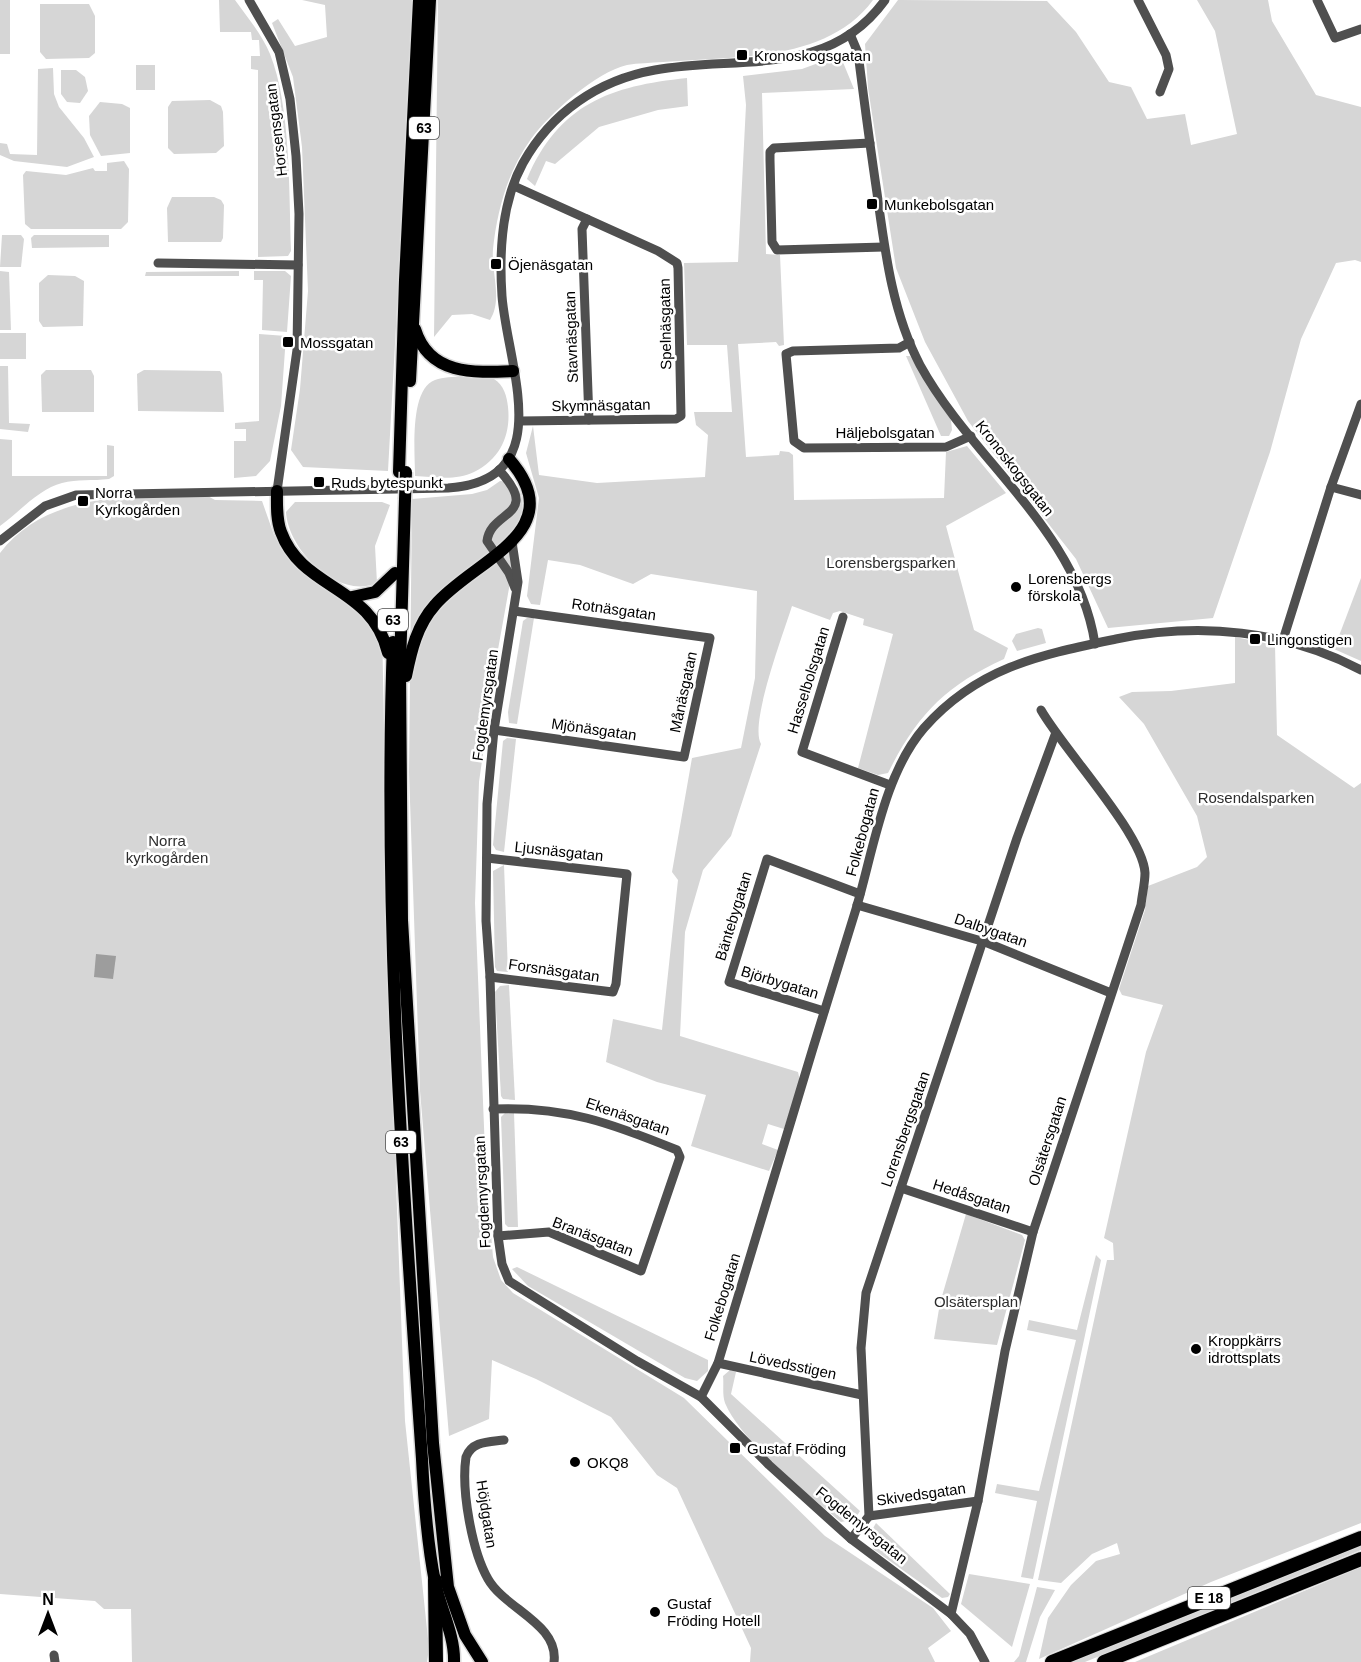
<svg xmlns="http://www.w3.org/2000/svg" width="1361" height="1662" font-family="Arial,sans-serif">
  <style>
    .green { fill: #d6d6d6 }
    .water { fill: #9d9d9d }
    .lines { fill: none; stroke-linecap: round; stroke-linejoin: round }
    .major-casing { stroke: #dbdbdb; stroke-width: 15 }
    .highway-casing { stroke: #dbdbdb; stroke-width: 16 }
    .minor { stroke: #4f4f4f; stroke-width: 9 }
    .major { stroke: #000; stroke-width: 12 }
    .highway { stroke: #000; stroke-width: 14 }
    .major-bridge-casing { stroke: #dbdbdb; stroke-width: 15; stroke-linecap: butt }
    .major-bridge { stroke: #000; stroke-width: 12 }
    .poi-dot { fill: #000; stroke: #fff; stroke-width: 2 }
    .labels { text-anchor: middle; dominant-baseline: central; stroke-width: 5; stroke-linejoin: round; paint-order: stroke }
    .shield { fill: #fff; stroke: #4c4c4c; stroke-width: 1.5 }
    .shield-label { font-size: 14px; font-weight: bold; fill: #000 }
    .poi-label { font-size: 15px; fill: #000; stroke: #fff; text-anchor: start }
    .street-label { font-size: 15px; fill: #000; stroke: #fff }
    .park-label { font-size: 15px; fill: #2d2d2d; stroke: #fff }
  </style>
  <rect width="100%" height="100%" fill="#fff"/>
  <g class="green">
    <rect x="0" y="0" width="10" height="54"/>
    <path d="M219 0H235C247 17 262 34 270 54 291 106 289 194 291 251L288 256 258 257V70L251 69V56H260L259 40H252L251 32H220Z"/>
    <path d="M302 0H414L388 471 303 467 291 450 300 389 308 291 302 147 293 77 272 23 278 19 295 46 327 37 325 5Z"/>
    <path d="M438 0H873C827 63 732 56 663 62 651 63 638 63 627 65 596 72 549 114 531 139 508 171 497 210 493 249 491 273 503 299 490 320L472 314 452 315 434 337Z"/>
    <path d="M898 0 1047 1 1076 32 1109 82 1131 87 1147 119 1185 114 1191 145 1237 134 1215 31 1197 0H1268L1272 21 1316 95 1361 107V262L1355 260 1336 263 1301 339 1270 452 1213 618 1108 628 1076 559 968 421 925 342 896 268 868 88 865 44Z"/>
    <path d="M40 4H89L95 16V53L89 58 46 59 40 52Z"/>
    <path d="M840 55 854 89 762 93 766 254 780 255 784 345 779 346 776 342 738 344 746 457 779 455 780 451 789 452 793 455 794 500 944 498 946 452 967 446 1006 493 946 526 974 630 1008 648 1004 659C945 686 917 715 888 773L878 775 858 768 893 634 863 625 864 619 840 611 833 613 830 620 792 606C784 632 749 724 761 744L731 836 703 870 685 932 680 1036 798 1072 800 1081 784 1129 768 1124 762 1144 778 1150 769 1171 691 1146 706 1095 657 1082 606 1062 613 1019 662 1030 678 880 672 872 692 758 741 748 755 678 757 591 651 574 633 584 580 565 548 560 540 605 531 604 527 596 539 498 526 453 533 426 539 475 597 483 705 477 708 435 696 425 694 412H732L727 345H687L684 263 738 262 746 105 743 76 802 69Z"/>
    <rect x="136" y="65" width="19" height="25"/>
    <path d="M53 68 54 94 59 107 84 138 94 157 67 167 14 161 0 155V143L7 144 10 154 37 155 38 69Z"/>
    <path d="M61 70H76L85 77 88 91 80 103 67 102 61 94Z"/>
    <path d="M687 78 688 106 658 110 599 127 555 164 546 161 535 186 527 179C559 104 610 86 687 78Z"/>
    <path d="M210 100 221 106 223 112 224 146 216 153 174 154 168 148V107L172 101Z"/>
    <path d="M100 102 122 104 130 108V153L101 156 90 135 89 116Z"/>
    <path d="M124 161 129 169 128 222 121 229H31L25 224 23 175 26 171 66 175 93 168 95 171H107V163Z"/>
    <path d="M172 197H214L221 200 224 205 223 238 221 242H168L167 208Z"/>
    <path d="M2 235H21L24 239 21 267H0Z"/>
    <path d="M34 235H109V247L32 248 31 238Z"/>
    <path d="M0 271 9 272 11 330H0Z"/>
    <path d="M239 271V276H145L146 272Z"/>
    <path d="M254 271H285L291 276 287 332 262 330 263 280H254Z"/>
    <path d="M48 275 75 276 84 281 83 326 43 327 39 321V283Z"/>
    <rect x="0" y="333" width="26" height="26"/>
    <path d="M259 334 286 336 281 406 270 461 256 476 234 478V441H246V429H235V423L259 421Z"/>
    <path d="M906 356H910L951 420 952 430 949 436H941Z"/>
    <path d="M0 366H8L9 423 30 424 28 432 0 429Z"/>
    <path d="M46 370H91L94 376V412H42L41 375Z"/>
    <path d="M144 370 220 371 222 374 224 412 138 411 137 374Z"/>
    <path d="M462 376C472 376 485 374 494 379 504 385 507 397 508 407 511 434 501 459 474 472 456 481 435 477 415 476 415 453 409 389 435 380 443 377 454 377 462 376Z"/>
    <path d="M0 439 12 440V476H107V445L114 446V476L109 479C93 481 77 479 62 483 40 488 18 513 0 526Z"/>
    <path d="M500 481C523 482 523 497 522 516L497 655 479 782 475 903 486 1176 493 1257 501 1280 513 1293 684 1398 825 1536 933 1608 951 1631 928 1648 935 1662H750L751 1648 677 1488 657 1475 611 1417 536 1379 492 1360 489 1419 449 1436 420 1091 409 772 412 499 472 494 487 490Z"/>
    <path d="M206 495 215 500 262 501 274 535 302 572 382 624 389 997 405 1421 429 1648 427 1662H132L131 1609H104L95 1601 0 1594V553C48 490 137 496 206 495Z"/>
    <path d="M295 502H382L390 505 375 546 377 583C338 600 288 550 286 512Z"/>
    <path d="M1361 578V661L1334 649Z"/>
    <path d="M527 618H534L517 724 509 723 508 712 523 621Z"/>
    <path d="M1038 628 1042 629 1046 643 1017 651 1012 641 1016 634Z"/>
    <path d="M1235 637 1275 645 1277 735 1354 788 1361 783V1523L1211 1582 1039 1659 1048 1618 1071 1585 1096 1561 1120 1554 1117 1543 1092 1554 1061 1583 1038 1580 1107 1260H1114L1113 1243 1104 1238 1146 1052 1163 1005 1122 995 1119 989 1145 910 1148 886 1197 867 1207 857 1197 816 1144 724 1119 697 1132 692 1171 691 1235 683Z"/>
    <path d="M507 738 516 739 504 852 496 850 493 845 503 741Z"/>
    <path d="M504 865 508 972 497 971 495 967 493 871Z"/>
    <path d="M509 985 515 1100 503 1099 501 1096 495 992 500 986Z"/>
    <path d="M505 1113H514L518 1227H508L505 1224 501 1117Z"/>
    <path d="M966 1214 1022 1235 1025 1240 997 1345 934 1339 940 1303Z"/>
    <path d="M1096 1255 1101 1260 1033 1579 1021 1577 1037 1501 995 1493 997 1484 1039 1491 1076 1340 1027 1330 1029 1320 1077 1330Z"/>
    <path d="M517 1267 708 1360V1371L697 1381 685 1378 528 1286 512 1269Z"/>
    <path d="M730 1370 736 1372 731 1394 860 1511 855 1519 841 1522C807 1493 742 1443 725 1403 722 1395 724 1384 723 1376Z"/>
    <path d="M876 1523 950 1594 948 1597 942 1598 873 1549 871 1532Z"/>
    <path d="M1361 1544V1550L1085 1662H1071Z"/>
    <path d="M1361 1567V1662H1135Z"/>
    <path d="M969 1574 1030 1584 1012 1647 961 1604Z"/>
    <path d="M1037 1587 1055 1590 1040 1617 1026 1662H1014L1019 1656Z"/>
  </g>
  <path class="water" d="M96 954 116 956 113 979 94 977Z"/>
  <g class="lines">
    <g class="major-casing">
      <g id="major">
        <path d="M415 329C429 375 473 373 513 371"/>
        <path d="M410 381 430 0"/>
        <path d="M399 472 405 280 419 0"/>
        <path d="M277 491C277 504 276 519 281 532 302 590 372 585 388 653"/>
        <path d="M405 499 400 667 402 920 433 1443 448 1587 465 1635 482 1662"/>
        <path d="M352 597 375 592 395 573"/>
        <path d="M393 642C383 915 403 1187 422 1459 424 1500 427 1542 435 1582 440 1608 455 1635 454 1662"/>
        <path d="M406 676C411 651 417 625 435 605 473 560 573 532 509 459"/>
      </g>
    </g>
    <g class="highway-casing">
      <g id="highway">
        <path d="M435 1580 436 1662"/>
        <path d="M1052 1662 1361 1538"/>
        <path d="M1104 1662 1361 1559"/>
      </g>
    </g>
    <g class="minor">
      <path d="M249 0 279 52 290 99 296 156 299 214 297 350 277 491"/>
      <path d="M1138 0 1166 55 1169 69 1160 92"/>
      <path d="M1317 0 1335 38 1361 29"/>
      <path d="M850 34 858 53C864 100 870 146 877 193 885 251 892 312 920 365 972 460 1078 531 1095 644"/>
      <path d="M870 143 774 148 770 152V160L772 242 777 250 884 247"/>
      <path d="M514 186 658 251 677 263 678 268 681 416 676 419 520 421"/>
      <path d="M587 219 582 229 589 420"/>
      <path d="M158 263 298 265"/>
      <path d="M910 342 899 348 793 351 786 354 794 441 804 448 946 447 971 436"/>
      <path d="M499 470C542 517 491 509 487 541L509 573 515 588"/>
      <path d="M1331 487 1361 495"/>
      <path d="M0 541 45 506 76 495 448 488C560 481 507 365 502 296 499 252 501 203 523 163 551 113 598 80 655 70 738 55 828 79 885 0"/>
      <path d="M512 542 518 582 494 730 487 804 486 921 490 977 498 1236 502 1264 509 1281 637 1361 701 1397 769 1465 851 1539 951 1614 970 1634 985 1662"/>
      <path d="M843 617 802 752 890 785"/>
      <path d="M1283 640 1331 487 1361 404"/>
      <path d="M494 730 684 757 710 638 514 611"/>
      <path d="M487 858 627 874 616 984 613 992 490 977"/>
      <path d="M857 905 985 942 1111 993"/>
      <path d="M824 1011 729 982 767 859 860 894"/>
      <path d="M493 1109C565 1106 611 1123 677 1150L680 1157 641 1271 549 1232 498 1236"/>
      <path d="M901 1188 1033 1232"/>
      <path d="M718 1363 862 1395"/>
      <path d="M701 1397 718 1363C763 1211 809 1060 856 909 873 852 884 774 924 728 978 667 1040 655 1116 639 1200 622 1285 630 1361 670"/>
      <path d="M504 1440C488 1442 472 1441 466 1457 461 1490 472 1551 488 1579 505 1609 559 1624 554 1662"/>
      <path d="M869 1516 978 1501"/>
      <path d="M851 1539 869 1516 861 1348 866 1293 1017 838 1055 735"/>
      <path d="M951 1614 978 1501 1005 1351 1033 1232 1141 905C1142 895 1145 883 1145 873 1143 834 1063 749 1041 710"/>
      <path d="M54 1655 55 1662"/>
    </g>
    <use href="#major" class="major"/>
    <use href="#highway" class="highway"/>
    <g class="major-bridge-casing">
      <path id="major-bridge" d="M405 499 406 472"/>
    </g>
    <use href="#major-bridge" class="major-bridge"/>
  </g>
  <g class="poi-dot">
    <rect x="736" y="49" width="12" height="12" rx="3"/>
    <rect x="866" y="198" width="12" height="12" rx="3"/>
    <rect x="490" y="258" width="12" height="12" rx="3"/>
    <rect x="282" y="336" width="12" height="12" rx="3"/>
    <rect x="313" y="476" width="12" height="12" rx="3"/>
    <rect x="77" y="495" width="12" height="12" rx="3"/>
    <circle cx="1016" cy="587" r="6"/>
    <rect x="1249" y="633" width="12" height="12" rx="3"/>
    <circle cx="1196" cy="1349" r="6"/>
    <rect x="729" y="1442" width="12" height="12" rx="3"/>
    <circle cx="575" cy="1462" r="6"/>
    <circle cx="655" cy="1612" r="6"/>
  </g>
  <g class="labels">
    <g class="shield">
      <rect x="409" y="117" width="30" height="22" rx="4.5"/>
      <rect x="378" y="609" width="30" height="22" rx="4.5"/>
      <rect x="386" y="1131" width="30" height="22" rx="4.5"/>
      <rect x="1188" y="1587" width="42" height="22" rx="4.5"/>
    </g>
    <g class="shield-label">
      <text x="424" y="128">63</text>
      <text x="393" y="620">63</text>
      <text x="401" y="1142">63</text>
      <text x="1209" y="1598">E 18</text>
    </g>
    <g class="poi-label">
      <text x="754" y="55">Kronoskogsgatan</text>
      <text x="884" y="204">Munkebolsgatan</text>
      <text x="508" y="264">Öjenäsgatan</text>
      <text x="300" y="342">Mossgatan</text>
      <text x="331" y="482">Ruds bytespunkt</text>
      <text x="95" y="492">Norra<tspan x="95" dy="17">Kyrkogården</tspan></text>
      <text x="1028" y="578">Lorensbergs<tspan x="1028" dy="17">förskola</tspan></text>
      <text x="1267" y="639">Lingonstigen</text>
      <text x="1208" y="1340">Kroppkärrs<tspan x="1208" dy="17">idrottsplats</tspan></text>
      <text x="747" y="1448">Gustaf Fröding</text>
      <text x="587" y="1462">OKQ8</text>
      <text x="667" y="1603">Gustaf<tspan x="667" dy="17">Fröding Hotell</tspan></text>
    </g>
    <g class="street-label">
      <text transform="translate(276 130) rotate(-97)">Horsensgatan</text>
      <text transform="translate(665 324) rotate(-91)">Spelnäsgatan</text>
      <text transform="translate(571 337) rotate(-92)">Stavnäsgatan</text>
      <text transform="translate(601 405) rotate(-1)">Skymnäsgatan</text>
      <text x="885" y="432">Häljebolsgatan</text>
      <text transform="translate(1015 468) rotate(52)">Kronoskogsgatan</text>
      <text transform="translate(614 609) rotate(8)">Rotnäsgatan</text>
      <text transform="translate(808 680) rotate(-73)">Hasselbolsgatan</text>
      <text transform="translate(683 692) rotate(-78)">Månäsgatan</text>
      <text transform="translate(485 705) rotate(-82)">Fogdemyrsgatan</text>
      <text transform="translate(594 729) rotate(8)">Mjönäsgatan</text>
      <text transform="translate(862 832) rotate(-75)">Folkebogatan</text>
      <text transform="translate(559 851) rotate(6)">Ljusnäsgatan</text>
      <text transform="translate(733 916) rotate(-73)">Bäntebygatan</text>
      <text transform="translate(991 930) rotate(19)">Dalbygatan</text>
      <text transform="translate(554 970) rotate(8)">Forsnäsgatan</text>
      <text transform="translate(780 982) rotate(17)">Björbygatan</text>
      <text transform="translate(628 1116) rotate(19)">Ekenäsgatan</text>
      <text transform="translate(905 1129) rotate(-71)">Lorensbergsgatan</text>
      <text transform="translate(1047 1141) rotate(-72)">Olsätersgatan</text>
      <text transform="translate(482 1192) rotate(-93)">Fogdemyrsgatan</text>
      <text transform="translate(972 1196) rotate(18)">Hedåsgatan</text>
      <text transform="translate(593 1236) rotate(21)">Branäsgatan</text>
      <text transform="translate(722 1297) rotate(-73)">Folkebogatan</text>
      <text transform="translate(793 1365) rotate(12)">Lövedsstigen</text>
      <text transform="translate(921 1494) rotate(-8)">Skivedsgatan</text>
      <text transform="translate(487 1514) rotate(81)">Höjdgatan</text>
      <text transform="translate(862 1525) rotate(39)">Fogdemyrsgatan</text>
    </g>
    <g class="park-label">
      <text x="891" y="562">Lorensbergsparken</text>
      <text x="1256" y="797">Rosendalsparken</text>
      <text x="167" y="840">Norra<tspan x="167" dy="17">kyrkogården</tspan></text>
      <text x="976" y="1301">Olsätersplan</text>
    </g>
  </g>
  <g transform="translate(48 1614)" stroke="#ffffff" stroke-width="4.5" paint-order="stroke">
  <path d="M0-4.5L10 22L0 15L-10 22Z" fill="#000000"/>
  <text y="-9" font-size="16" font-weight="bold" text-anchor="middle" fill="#000000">N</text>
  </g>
</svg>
